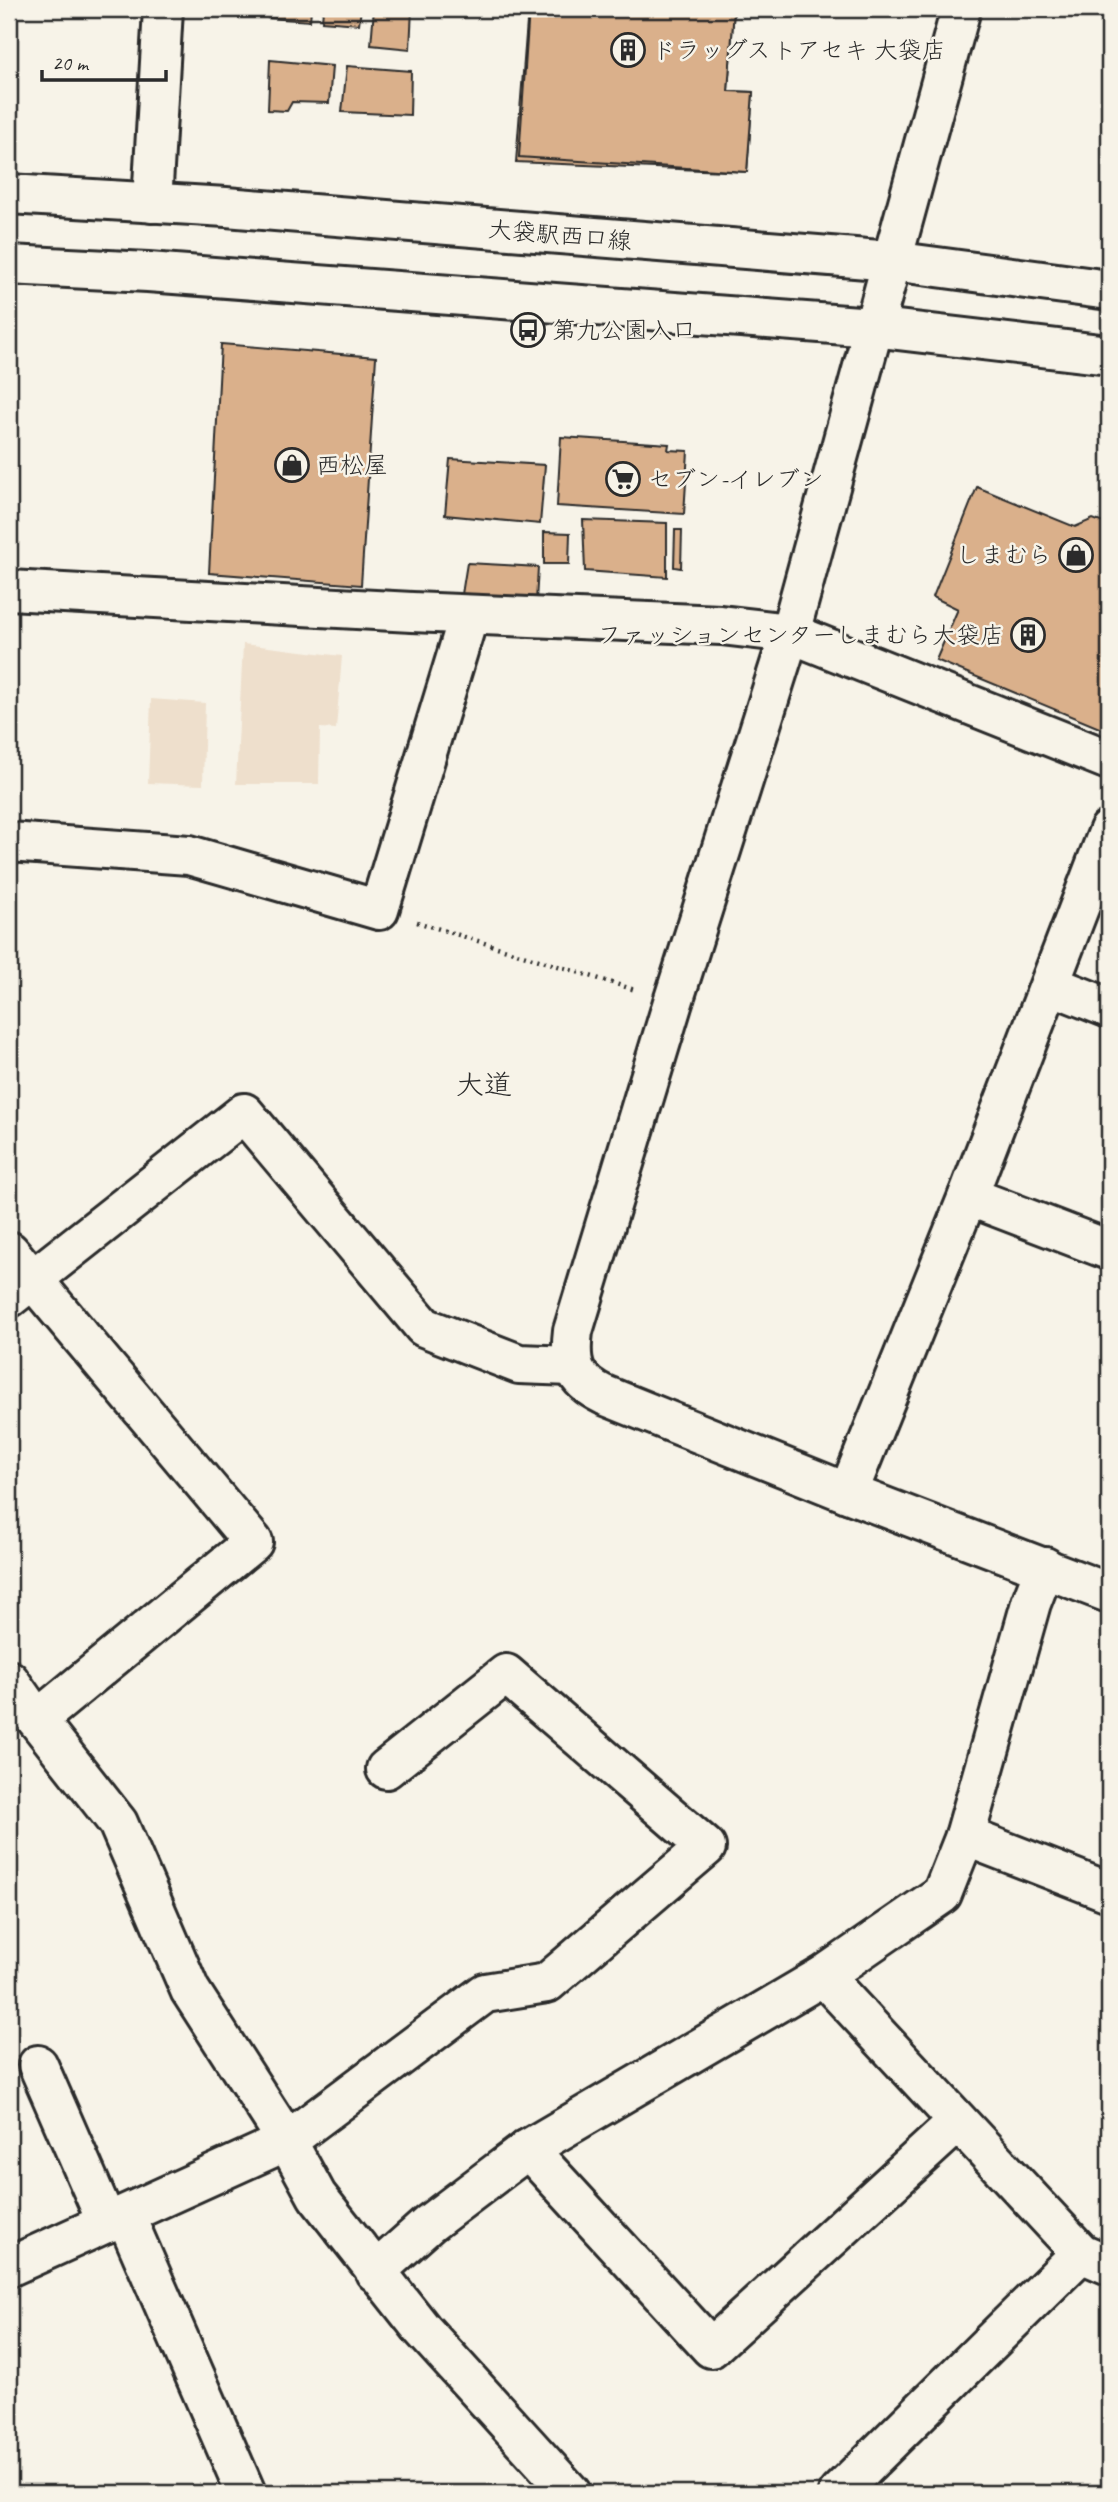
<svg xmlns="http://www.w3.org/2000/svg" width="1118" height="2502" font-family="Caveat,'Klee One',sans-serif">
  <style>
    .built { fill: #eedfcc }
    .building { fill: #dab08b; stroke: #2b2b2b; stroke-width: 2 }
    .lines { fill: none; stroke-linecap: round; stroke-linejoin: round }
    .minor-casing { stroke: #2b2b2b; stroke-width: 44 }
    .path { stroke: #2b2b2b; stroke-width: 4.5; stroke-dasharray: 2 5; stroke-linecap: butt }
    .minor { stroke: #f7f3e8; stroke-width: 38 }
    .labels { text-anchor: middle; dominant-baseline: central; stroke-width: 5; stroke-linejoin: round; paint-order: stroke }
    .poi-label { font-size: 24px; fill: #2b2b2b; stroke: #f7f3e8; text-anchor: start }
    .street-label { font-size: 24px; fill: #2b2b2b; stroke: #f7f3e8 }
    .quarter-label { font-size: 28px; fill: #2b2b2b; stroke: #f7f3e8 }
  </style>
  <rect width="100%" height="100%" fill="#f7f3e8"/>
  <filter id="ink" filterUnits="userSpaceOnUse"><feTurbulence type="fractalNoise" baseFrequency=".0143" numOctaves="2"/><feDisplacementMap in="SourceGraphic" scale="14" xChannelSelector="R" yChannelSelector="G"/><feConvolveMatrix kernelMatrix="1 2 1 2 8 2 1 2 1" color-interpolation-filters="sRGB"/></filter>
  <g filter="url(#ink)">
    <g class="built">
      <path d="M243 644 342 656 336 729 320 728 319 784H236Z"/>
      <path d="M151 699 205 703 203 785 148 783Z"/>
    </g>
    <g class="building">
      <path d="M269 9H311L310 21 268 18Z"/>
      <path d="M323 9H361L359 24 322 21Z"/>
      <path d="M374 9H412L410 49 371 45Z"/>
      <path d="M528 9H734L728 91 753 92 747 172 516 162Z"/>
      <path d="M529 9H734L728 91 753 92 747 172 519 157Z"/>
      <path d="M270 60 332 66 329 103 292 102 287 111 268 110Z"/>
      <path d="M347 66 411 71 410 115 342 112Z"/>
      <path d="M221 344 376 357 361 585 209 573Z"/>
      <path d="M561 437 669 444 668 450 688 451 684 514 557 506Z"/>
      <path d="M450 459 545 465 540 524 445 515Z"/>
      <path d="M977 487 1075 527 1093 519 1109 525V732L936 660 958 609 933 597Z"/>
      <path d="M583 520 667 523V577L585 571Z"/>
      <path d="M675 530H682L681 568 674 567Z"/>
      <path d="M544 532 570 533 569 564H544Z"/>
      <path d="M467 563 538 567 536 601 462 594Z"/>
    </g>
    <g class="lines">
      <g class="minor-casing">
        <g id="minor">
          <path d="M961 9 790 633 673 1002 573 1331C569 1364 573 1380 604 1395L848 1493 1109 1593"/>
          <path d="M9 194 226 207 892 261 1109 290"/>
          <path d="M152 203 163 9"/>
          <path d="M9 265 148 272 872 327 1109 355"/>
          <path d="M9 590 412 612 721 625 790 633 1109 760"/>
          <path d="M9 842 189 855 379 910 469 615"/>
          <path d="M1051 985 1109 1008"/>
          <path d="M968 1196 1109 1250"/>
          <path d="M9 1251 253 1542 37 1720"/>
          <path d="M9 1298 244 1113 424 1327 519 1364 572 1366"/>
          <path d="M848 1493 968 1196 1109 830"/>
          <path d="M1045 1567 1031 1603 965 1836 1109 1892"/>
          <path d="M9 1680 37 1720 118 1823 190 1990 287 2141 317 2196 422 2329 571 2493"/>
          <path d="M823 1976 1081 2253 1109 2265"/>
          <path d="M38 2065 107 2223"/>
          <path d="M528 2149 711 2348 958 2122"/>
          <path d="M125 2215 246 2493"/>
          <path d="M9 2267 287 2141 485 1993 547 1983 706 1847 506 1674 386 1769"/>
          <path d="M375 2272 429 2224 528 2149 823 1976 942 1894 965 1836"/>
          <path d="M838 2493 1081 2253"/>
        </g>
      </g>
      <path class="path" d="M417 922 635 990"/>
      <use href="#minor" class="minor"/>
    </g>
  </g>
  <defs>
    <g id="building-ring" transform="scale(1.75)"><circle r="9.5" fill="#f7f3e8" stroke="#2b2b2b" stroke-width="1.5"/><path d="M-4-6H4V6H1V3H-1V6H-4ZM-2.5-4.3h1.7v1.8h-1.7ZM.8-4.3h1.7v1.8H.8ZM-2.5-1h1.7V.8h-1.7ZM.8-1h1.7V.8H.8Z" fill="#2b2b2b"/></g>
    <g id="bus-ring" transform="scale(1.75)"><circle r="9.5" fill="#f7f3e8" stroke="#2b2b2b" stroke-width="1.5"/><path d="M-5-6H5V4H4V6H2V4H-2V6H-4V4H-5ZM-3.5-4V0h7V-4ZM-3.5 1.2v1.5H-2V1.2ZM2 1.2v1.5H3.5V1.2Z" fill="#2b2b2b"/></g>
    <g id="shop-ring" transform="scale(1.75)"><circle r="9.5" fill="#f7f3e8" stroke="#2b2b2b" stroke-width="1.5"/><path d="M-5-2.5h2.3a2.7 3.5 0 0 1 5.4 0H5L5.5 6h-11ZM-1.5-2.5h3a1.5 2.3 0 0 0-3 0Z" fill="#2b2b2b"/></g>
    <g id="supermarket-ring" transform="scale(1.75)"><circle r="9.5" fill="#f7f3e8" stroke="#2b2b2b" stroke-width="1.5"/><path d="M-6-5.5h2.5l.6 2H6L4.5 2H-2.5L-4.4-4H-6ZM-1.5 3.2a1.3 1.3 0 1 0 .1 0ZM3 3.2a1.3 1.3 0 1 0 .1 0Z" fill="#2b2b2b"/></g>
  </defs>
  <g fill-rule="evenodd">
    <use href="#building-ring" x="628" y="50"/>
    <use href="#bus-ring" x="528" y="330"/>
    <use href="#shop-ring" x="292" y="465"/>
    <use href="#supermarket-ring" x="623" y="479"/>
    <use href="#shop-ring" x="1076" y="555"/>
    <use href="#building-ring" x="1028" y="635"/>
  </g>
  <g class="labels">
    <g class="poi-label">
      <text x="652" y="50">ドラッグストアセキ 大袋店</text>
      <text x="552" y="330">第九公園入口</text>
      <text x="316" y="465">西松屋</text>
      <text x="648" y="479">セブン-イレブン</text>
      <text x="1052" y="555" text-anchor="end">しまむら</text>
      <text x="1004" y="635" text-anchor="end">ファッションセンターしまむら大袋店</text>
    </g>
    <g class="street-label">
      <text transform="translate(560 235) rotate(5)">大袋駅西口線</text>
    </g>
    <g class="quarter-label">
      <text x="484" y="1084">大道</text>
    </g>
  </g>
  <rect width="1118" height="2502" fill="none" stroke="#f7f3e8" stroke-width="35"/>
  <rect x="18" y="18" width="1083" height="2467" fill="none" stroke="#2b2b2b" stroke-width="2.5" filter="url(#ink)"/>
  <path d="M42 70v10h124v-10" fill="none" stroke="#2b2b2b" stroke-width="3.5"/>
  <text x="52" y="70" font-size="21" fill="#2b2b2b" stroke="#f7f3e8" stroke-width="5" paint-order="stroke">20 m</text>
</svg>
